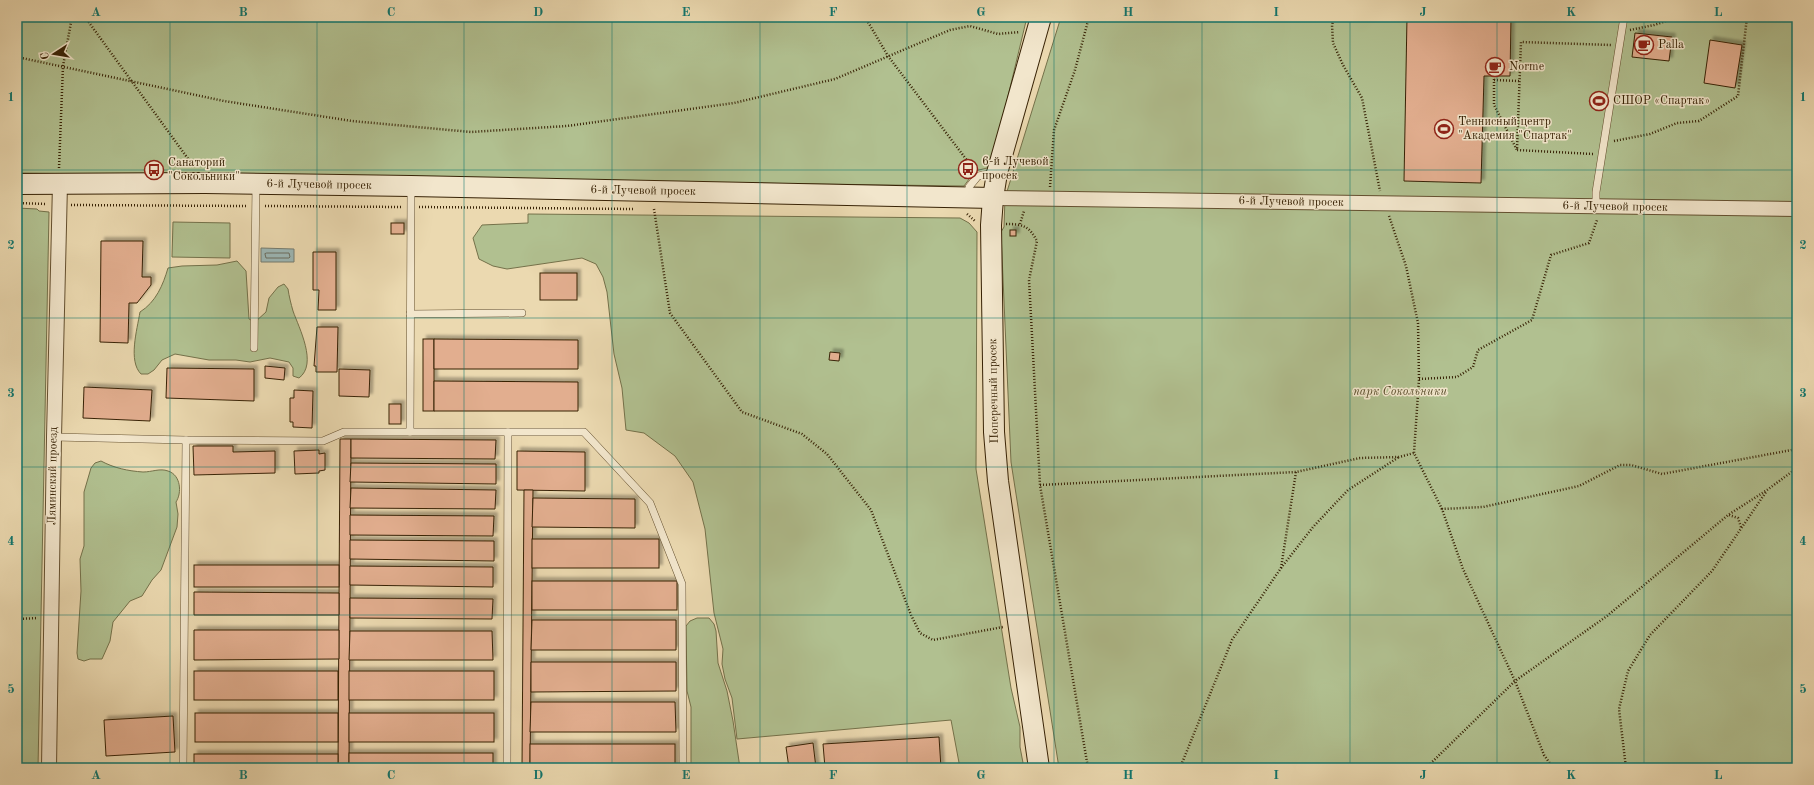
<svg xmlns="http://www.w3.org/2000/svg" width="1814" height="785" font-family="'Old Standard TT',serif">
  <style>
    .green { fill: #b1c090; stroke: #74714a }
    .water { fill: #9cb7b6; stroke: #747b6f }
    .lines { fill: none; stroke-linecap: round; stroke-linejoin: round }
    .shore { stroke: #6a6c5e; stroke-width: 1 }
    .building { fill: #e2ae8f; stroke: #372205; filter: url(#shadow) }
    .lane-casing { stroke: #645030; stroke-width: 8 }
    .street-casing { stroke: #645030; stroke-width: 16 }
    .secondary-casing { stroke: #372205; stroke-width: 22 }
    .path { stroke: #372205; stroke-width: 2.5; stroke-dasharray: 1 2; stroke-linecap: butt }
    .lane { stroke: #f2e6cc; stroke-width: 7 }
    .street { stroke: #f2e6cc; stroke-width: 14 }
    .secondary { stroke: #f2e6cc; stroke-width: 20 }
    .grid { fill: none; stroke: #0f766e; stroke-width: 1; stroke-opacity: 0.55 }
    .labels { text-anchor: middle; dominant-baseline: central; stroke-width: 3; stroke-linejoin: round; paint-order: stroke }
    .poi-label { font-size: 12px; fill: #372205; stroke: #f2e6cc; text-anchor: start }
    .street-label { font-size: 12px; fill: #372205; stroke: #f2e6cc }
    .park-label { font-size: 12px; font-style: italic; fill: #564a28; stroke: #f2e6cc }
    .neatline { fill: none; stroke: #0f766e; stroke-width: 1.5 }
    .grid-label { font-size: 13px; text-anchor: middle; font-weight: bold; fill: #0f766e }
  </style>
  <defs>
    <filter id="shadow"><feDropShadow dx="3.5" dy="-3.5" stdDeviation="1" flood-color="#0004"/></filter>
  </defs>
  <rect width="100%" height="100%" fill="#ebd9b0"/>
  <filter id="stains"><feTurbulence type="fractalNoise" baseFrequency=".005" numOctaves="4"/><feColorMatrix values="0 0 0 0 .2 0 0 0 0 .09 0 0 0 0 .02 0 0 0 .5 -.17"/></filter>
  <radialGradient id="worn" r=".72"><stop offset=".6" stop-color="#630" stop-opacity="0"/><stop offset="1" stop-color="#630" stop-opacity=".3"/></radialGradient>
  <g class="green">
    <path d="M17 17H1027L991 167 975 171 964 186 17 173Z"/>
    <path d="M1061 17H1797V768H1059L1011 462 1001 232 1004 227 1005 198Z"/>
    <path d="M17 208 37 209 39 211 49 212 38 768H17Z"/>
    <path d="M528 214 960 218 969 223 977 232 976 469 1011 688 1020 727V747L1024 768H960L951 720 737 739 732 698 725 679 722 664 723 649 714 613 705 529 693 482 675 456 644 433 626 430 622 388 614 354 607 292 603 277 596 264 582 258 507 269 493 266 479 259 473 238 482 225 528 223Z"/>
    <path d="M173 222 230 223V258L172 257Z"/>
    <path d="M237 261 246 271 249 319 255 322 266 312 269 298 278 287 284 284 288 289C289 296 291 304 293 311 299 328 318 364 299 378L293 376V368L289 362 270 358 250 362 236 360H209L175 354 162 360 154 370 148 374H141C128 361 137 330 140 312 156 302 163 285 168 268L182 266 217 265Z"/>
    <path d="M101 461C114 468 128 471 143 472 152 472 160 468 168 471 181 475 182 493 176 502L178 514 177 527 161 570 152 580 142 596 130 601 113 622 110 641 102 659H90L84 661 78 659 77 653 81 591 80 559 84 546V492L91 468 95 463Z"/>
    <path d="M697 618H709L714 624 716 631 718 663 727 691 733 721 740 768H691V707L687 691 686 626 690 621Z"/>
  </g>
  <path class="water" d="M261 248 294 249V262H261Z"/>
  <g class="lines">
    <path class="shore" d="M267 253H289L290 257 289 258H266L265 254Z"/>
  </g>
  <g class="building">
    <path d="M1407 17H1511L1510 76H1484L1481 183 1404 181Z"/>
    <path d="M1635 33 1672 37 1669 61 1632 57Z"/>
    <path d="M1710 40 1742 45 1735 88 1704 83Z"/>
    <rect x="391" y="223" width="13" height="11"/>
    <rect x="1010" y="230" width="6" height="6"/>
    <path d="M101 241H143L142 277H151V285L137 303H129L128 343 100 342Z"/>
    <path d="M313 252H336V310H318L319 290H313Z"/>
    <rect x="540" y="273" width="37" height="27"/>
    <path d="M317 327H338L337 372H316V366H314Z"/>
    <rect x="423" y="339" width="11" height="72"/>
    <path d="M434 339 578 340V369H434Z"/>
    <path d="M830 352 840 353 839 361 829 360Z"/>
    <path d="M265 366 285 368 284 380 265 378Z"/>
    <path d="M167 368 254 369V401L166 398Z"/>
    <path d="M339 369 370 370 369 397 339 396Z"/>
    <path d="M434 381 578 382V411H434Z"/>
    <path d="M84 387 152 390 150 421 83 418Z"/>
    <path d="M294 390 313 391 312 428 293 427V422H290V398H294Z"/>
    <rect x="389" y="404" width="12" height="20"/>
    <path d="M340 439H351L349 768H338Z"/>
    <path d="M351 439 496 440 495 459 351 458Z"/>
    <path d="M193 446H233V452L275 451V473L194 475Z"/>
    <path d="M319 450V454L325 453V470L319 471V473L295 474 294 451Z"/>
    <path d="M517 451 585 452V491L517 490Z"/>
    <path d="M351 463 496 464V484L350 482Z"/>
    <path d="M351 488 496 490 495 509 350 508Z"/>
    <path d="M524 490H533L530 768H522Z"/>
    <path d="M533 498 635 499V528L532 527Z"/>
    <path d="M350 515 494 516 493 536 350 535Z"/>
    <rect x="532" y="539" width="127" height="29"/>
    <path d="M350 540 494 541V561L350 559Z"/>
    <rect x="194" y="565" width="145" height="22"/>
    <path d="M350 566 493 567V587L350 585Z"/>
    <rect x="532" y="581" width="145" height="29"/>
    <path d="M194 592 339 593V615H194Z"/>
    <path d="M350 598 493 599 492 619 350 618Z"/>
    <path d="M532 620H676V650H531Z"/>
    <path d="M194 630H339V659L194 660Z"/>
    <path d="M350 631H492L493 660H349Z"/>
    <path d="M531 662H676V691L531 692Z"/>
    <rect x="194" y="671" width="144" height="29"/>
    <rect x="349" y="671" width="145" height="29"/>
    <path d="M531 702H675L676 732H530Z"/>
    <rect x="195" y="713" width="143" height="29"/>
    <rect x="349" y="713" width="145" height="29"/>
    <path d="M173 716 175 752 106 756 104 720Z"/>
    <path d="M939 737 941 768H825L823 744Z"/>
    <path d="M813 743 816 768H789L786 747Z"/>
    <rect x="530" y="744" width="145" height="24"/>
    <rect x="349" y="753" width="144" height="15"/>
    <rect x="194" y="754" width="144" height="14"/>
  </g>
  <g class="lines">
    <g class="lane-casing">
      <g id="lane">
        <path d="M969 196V187L978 176 995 173"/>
        <path d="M1596 207V192L1624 17"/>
        <path d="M410 314 522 313"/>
        <path d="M254 348 256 184"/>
        <path d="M410 432 411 188"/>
        <path d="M508 432H584L650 503 682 584 683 768"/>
        <path d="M54 437 186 440"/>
        <path d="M183 768 186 440 323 441 344 432H508L507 768"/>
      </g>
    </g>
    <g class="street-casing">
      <g id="street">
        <path d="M993 198 1797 209"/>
        <path d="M49 768 54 437 60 184"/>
      </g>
    </g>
    <g class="secondary-casing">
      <g id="secondary">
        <path d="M17 184 205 183 411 186 993 198"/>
        <path d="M1039 768 998 481 994 432 991 225 993 198 997 173 1041 17"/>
      </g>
    </g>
    <g class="path">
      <path d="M85 17 194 167"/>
      <path d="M865 17 888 56 972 167H974"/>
      <path d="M1334 17 1332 25 1333 43 1343 65 1362 98 1380 191"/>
      <path d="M1630 30 1654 25 1678 17"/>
      <path d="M17 57 224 101 352 121 471 132 567 126 734 103 835 79 950 30 970 26 998 34 1020 32"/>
      <path d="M1494 76V105L1517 150"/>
      <path d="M1494 80 1519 81"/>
      <path d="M1614 141 1650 134 1677 123 1699 121 1738 96 1747 17"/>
      <path d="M1593 154 1517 150 1521 42 1611 45"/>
      <path d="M59 168 63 66 72 17"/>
      <path d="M1050 187 1054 130 1075 70 1089 17"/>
      <path d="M17 203 46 204"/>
      <path d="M71 205 246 206"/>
      <path d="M265 206 402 207"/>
      <path d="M419 207 634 209"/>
      <path d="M654 209 670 313 742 412 802 434 827 454 871 510 911 615 920 633 933 640 1003 627"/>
      <path d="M967 214 975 221"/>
      <path d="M1389 216 1406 266 1418 323 1419 379 1414 453 1442 509"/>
      <path d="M1006 224C1023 224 1029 226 1037 241L1029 280 1030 298 1040 485 1088 768"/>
      <path d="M1020 224 1024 211"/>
      <path d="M1419 379 1457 377 1473 367 1478 350 1532 320 1551 255 1589 243 1597 220"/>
      <path d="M1040 485 1296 472 1360 458 1399 457 1414 453"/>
      <path d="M1729 515 1738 518 1741 527"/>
      <path d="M1281 568 1296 472"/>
      <path d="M17 619 38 618"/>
      <path d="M1180 768 1232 640 1281 568 1313 527 1348 490 1399 457"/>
      <path d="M1426 768 1515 681 1607 616 1728 515 1767 490 1797 468"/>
      <path d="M1553 768 1544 755 1515 681 1463 569 1442 509 1483 507 1579 486 1620 465H1631L1662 474 1797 449"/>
      <path d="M1626 768 1619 709 1628 671 1650 635 1712 571 1766 492"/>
    </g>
    <use href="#lane" class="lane"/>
    <use href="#street" class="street"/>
    <use href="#secondary" class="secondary"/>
  </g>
  <path class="grid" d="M170 17V768M317 17V768M464 17V768M612 17V768M760 17V768M907 17V768M1054 17V768M1202 17V768M1350 17V768M1497 17V768M1644 17V768M17 170H1797M17 318H1797M17 467H1797M17 615H1797"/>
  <defs>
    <g id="cafe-ring" transform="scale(1)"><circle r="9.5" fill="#f2e6cc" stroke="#8f2418" stroke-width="1.5"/><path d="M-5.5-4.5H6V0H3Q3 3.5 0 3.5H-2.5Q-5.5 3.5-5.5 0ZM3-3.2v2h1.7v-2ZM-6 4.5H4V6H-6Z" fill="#8f2418"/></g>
    <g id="stadium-ring" transform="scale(1)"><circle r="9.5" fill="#f2e6cc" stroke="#8f2418" stroke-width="1.5"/><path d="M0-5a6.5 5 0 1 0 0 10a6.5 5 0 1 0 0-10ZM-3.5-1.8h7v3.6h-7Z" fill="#8f2418"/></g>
    <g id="bus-ring" transform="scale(1)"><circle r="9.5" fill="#f2e6cc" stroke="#8f2418" stroke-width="1.5"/><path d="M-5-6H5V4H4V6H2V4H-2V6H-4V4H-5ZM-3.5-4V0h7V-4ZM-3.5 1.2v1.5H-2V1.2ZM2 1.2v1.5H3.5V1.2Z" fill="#8f2418"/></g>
  </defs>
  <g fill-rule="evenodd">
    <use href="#cafe-ring" x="1644" y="45"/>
    <use href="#cafe-ring" x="1495" y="67"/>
    <use href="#stadium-ring" x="1599" y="101"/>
    <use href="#stadium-ring" x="1444" y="129"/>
    <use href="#bus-ring" x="968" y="169"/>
    <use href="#bus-ring" x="154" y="170"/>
  </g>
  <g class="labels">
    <g class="poi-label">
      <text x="1658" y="45">Palla</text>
      <text x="1509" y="67">Norme</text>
      <text x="1613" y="101">СШОР «Спартак»</text>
      <text x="1458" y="122">Теннисный центр<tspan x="1458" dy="14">"Академия "Спартак"</tspan></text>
      <text x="982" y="162">6-й Лучевой<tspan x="982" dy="14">просек</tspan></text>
      <text x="168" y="163">Санаторий<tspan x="168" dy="14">"Сокольники"</tspan></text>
    </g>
    <g class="street-label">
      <text transform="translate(319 185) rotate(1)">6-й Лучевой просек</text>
      <text transform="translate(643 191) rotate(1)">6-й Лучевой просек</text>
      <text transform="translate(1291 202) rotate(1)">6-й Лучевой просек</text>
      <text transform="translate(1615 207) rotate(1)">6-й Лучевой просек</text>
      <text transform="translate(994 391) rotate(-91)">Поперечный просек</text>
      <text transform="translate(53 476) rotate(-89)">Ляминский проезд</text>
    </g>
    <g class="park-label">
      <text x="1400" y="392">парк Сокольники</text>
    </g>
  </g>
  <rect width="1814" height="785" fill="none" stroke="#ebd9b0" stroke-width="44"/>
  <g transform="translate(54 54) rotate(258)" stroke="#f2e6cc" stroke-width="3" paint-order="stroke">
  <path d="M0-3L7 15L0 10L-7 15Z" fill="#372205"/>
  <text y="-6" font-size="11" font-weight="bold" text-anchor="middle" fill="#372205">С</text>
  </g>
  <rect x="22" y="22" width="1770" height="741" class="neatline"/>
  <g class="grid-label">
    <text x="96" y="16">A</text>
    <text x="243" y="16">B</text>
    <text x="391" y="16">C</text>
    <text x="538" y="16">D</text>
    <text x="686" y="16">E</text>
    <text x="833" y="16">F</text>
    <text x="981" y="16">G</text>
    <text x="1128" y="16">H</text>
    <text x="1276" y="16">I</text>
    <text x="1423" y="16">J</text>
    <text x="1571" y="16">K</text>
    <text x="1718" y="16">L</text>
    <text x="11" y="101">1</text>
    <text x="1803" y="101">1</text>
    <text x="11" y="249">2</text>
    <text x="1803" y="249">2</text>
    <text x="11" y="397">3</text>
    <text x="1803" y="397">3</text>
    <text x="11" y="545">4</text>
    <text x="1803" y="545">4</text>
    <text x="11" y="693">5</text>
    <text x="1803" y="693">5</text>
    <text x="96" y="779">A</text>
    <text x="243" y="779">B</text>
    <text x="391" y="779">C</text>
    <text x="538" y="779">D</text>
    <text x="686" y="779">E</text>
    <text x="833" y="779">F</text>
    <text x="981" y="779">G</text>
    <text x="1128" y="779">H</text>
    <text x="1276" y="779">I</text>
    <text x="1423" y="779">J</text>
    <text x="1571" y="779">K</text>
    <text x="1718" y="779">L</text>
  </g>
  <rect width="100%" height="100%" filter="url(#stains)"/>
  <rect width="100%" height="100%" fill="url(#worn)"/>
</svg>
